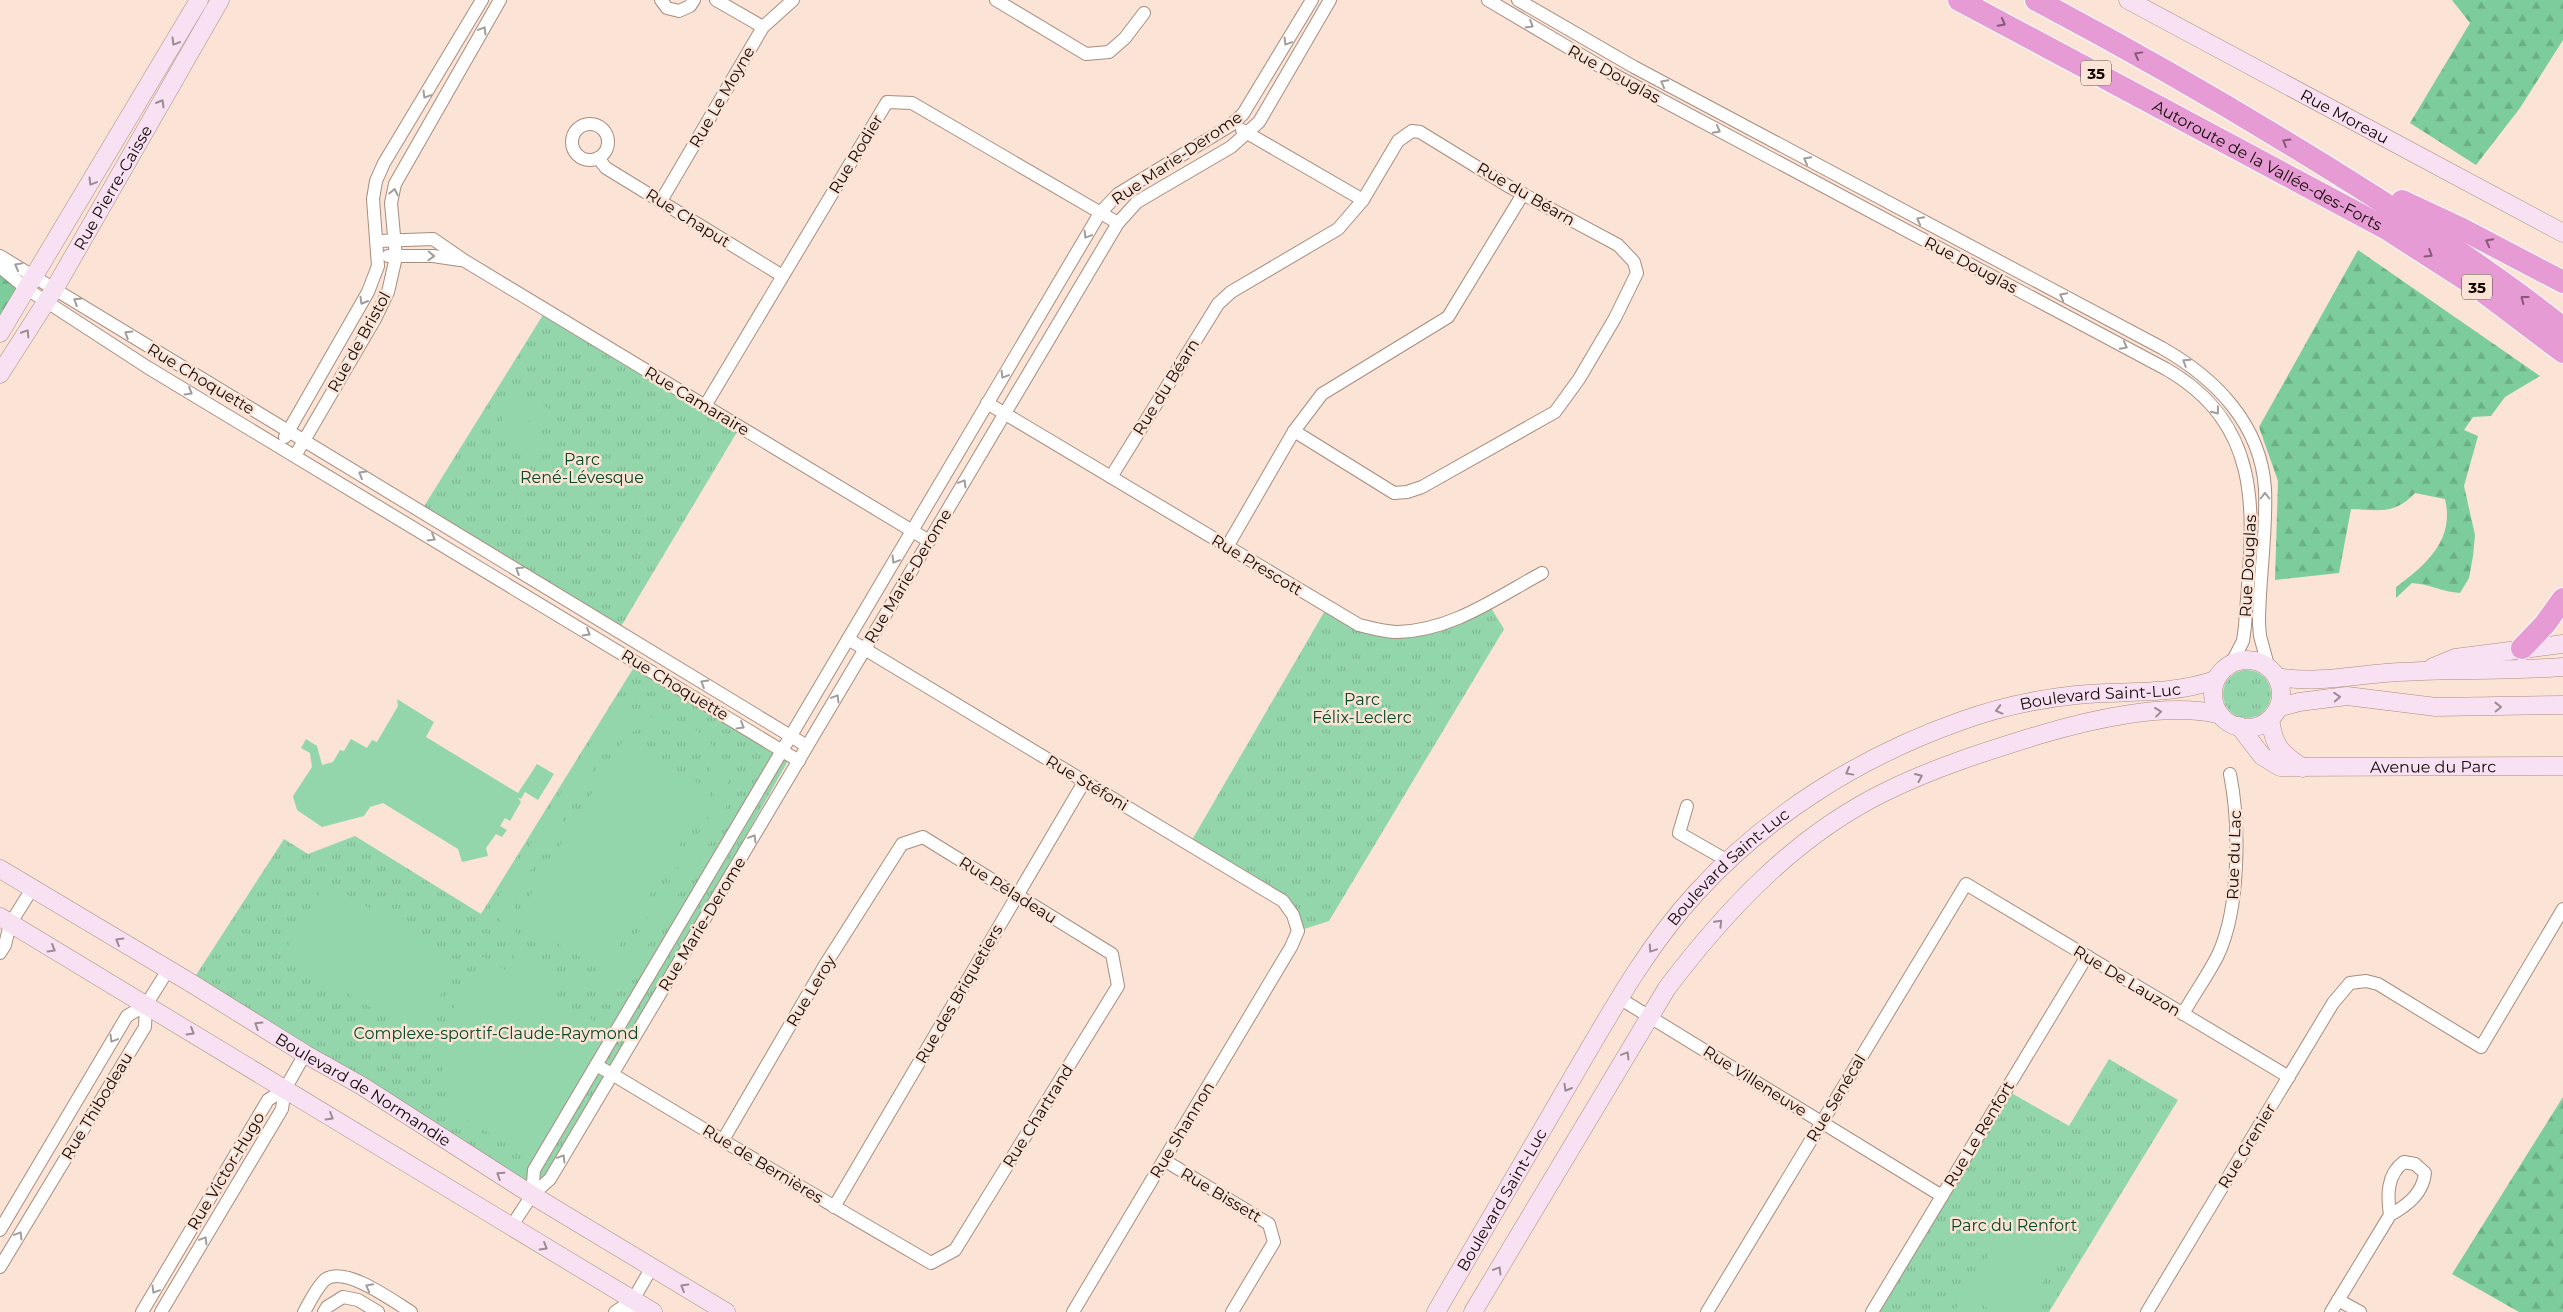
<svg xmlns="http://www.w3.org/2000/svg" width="2563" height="1312" font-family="Montserrat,sans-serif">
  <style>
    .grass { fill: url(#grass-tufts) }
    .forest { fill: url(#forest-firs) }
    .garden { fill: #93d6ac; fill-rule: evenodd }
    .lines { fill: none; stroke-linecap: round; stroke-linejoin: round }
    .street-casing { stroke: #a88d7e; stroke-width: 14 }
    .secondary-casing { stroke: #a88d7e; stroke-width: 19 }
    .highway-casing { stroke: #fff; stroke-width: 24 }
    .street { stroke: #fff; stroke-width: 12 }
    .secondary { stroke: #f8e1f2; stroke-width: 18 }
    .highway { stroke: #e69bd5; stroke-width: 22 }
    .oneway { stroke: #875977 }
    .oneway2 { stroke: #a09d9b }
    .oneway3 { stroke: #9c8b93 }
    .labels { text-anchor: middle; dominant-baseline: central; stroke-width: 5; stroke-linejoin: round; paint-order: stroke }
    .shield { fill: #fbe3d6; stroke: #584a44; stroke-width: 1 }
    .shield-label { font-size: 15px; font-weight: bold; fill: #120905 }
    .street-label { font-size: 16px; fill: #120905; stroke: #fbe3d6 }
    .park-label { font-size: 16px; fill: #074829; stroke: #fbe3d6 }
  </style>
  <defs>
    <pattern id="grass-tufts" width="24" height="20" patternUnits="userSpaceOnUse" patternTransform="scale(1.25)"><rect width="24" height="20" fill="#93d6ac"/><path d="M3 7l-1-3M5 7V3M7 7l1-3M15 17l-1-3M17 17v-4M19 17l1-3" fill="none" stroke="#7eb692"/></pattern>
    <pattern id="forest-firs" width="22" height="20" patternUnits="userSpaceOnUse" patternTransform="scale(1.25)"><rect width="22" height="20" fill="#7dcd9c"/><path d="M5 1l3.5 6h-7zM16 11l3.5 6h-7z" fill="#6baf85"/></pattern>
  </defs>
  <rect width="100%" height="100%" fill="#fbe3d6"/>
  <g class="grass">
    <path d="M546 310 740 427 620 628 423 508Z"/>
    <path d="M1488 603 1504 629 1329 921 1298 931 1283 901 1189 845 1327 607 1396 632Z"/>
    <path d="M639 659 793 752 612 1074 536 1196 191 983 284 839 308 854 355 836 481 914Z"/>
    <circle cx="2247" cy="694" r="24"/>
    <path d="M2109 1059 2178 1100 2049 1312H1873L2008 1091 2069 1126Z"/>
  </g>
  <g class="forest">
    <path d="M2452 0H2563V40L2520 108 2476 165 2410 123 2470 23Z"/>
    <path d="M2358 250 2540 376 2505 397 2491 416 2473 417 2464 430 2478 436 2464 486 2475 535 2473 556 2469 578 2460 593C2443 592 2429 584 2412 583L2396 598V587C2426 565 2455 540 2445 499L2415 493C2395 515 2378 510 2351 509L2339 573 2275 580 2278 481 2259 427Z"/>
    <path d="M0 266 26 287 0 317Z"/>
    <path d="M2563 1097V1312H2519L2452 1274Z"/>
  </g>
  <g class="garden">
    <path d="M520 392 556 413 545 430 509 409Z"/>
    <path d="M507 413 543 435 533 452 497 430Z"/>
    <path d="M397 699 434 722 426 737 518 793 537 764 554 774 538 800 525 792 521 799 518 798 521 802 510 821 505 818 500 826 507 830 502 837 496 834 486 848 488 856 462 862 458 849 383 803 370 807 364 816 322 827 297 810 293 796 312 767 310 753 301 748 306 739 317 746 322 765 333 762 340 750 344 751 351 739 367 748 372 740 377 742 398 706Z"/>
    <path d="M610 711C632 724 662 709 690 726 715 741 730 767 728 796 726 823 705 848 692 871 674 902 656 932 637 963 626 973 614 985 600 989 549 1003 507 969 501 920L489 913ZM648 727C679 729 706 748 714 780 716 791 712 804 710 815L627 952C607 974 593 981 563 976 530 970 509 936 515 904 518 886 532 869 542 854 563 819 584 784 605 749L619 736Z"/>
    <path d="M624 739 712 791 604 971 516 919Z"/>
    <path d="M326 882 460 963 416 1035 283 954Z"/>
    <path d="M483 957 598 1023 590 1036 601 1043 534 1159 452 1111 435 1040Z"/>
    <path d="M2015 1211 2067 1242 2025 1312H1994L1965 1295Z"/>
    <path d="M1960 1302 1977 1312H1954Z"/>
  </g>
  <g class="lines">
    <g class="street-casing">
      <g id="street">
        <path d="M661 0 667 8 679 11 690 6 694 0"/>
        <path d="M716 0 763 27"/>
        <path d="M996 0 1086 54 1109 52 1125 38 1144 13"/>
        <path d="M1488 0 1613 74 2166 369C2270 429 2252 524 2245 626L2243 641 2231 664"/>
        <path d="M1518 0 1634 67 2162 348C2215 378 2261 424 2265 489 2267 534 2259 579 2259 623L2260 636 2269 669"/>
        <circle cx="590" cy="142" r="18"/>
        <path d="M1242 130 1363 200"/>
        <path d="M598 158 606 168 781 275"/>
        <path d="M661 201 763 27 793 0"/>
        <path d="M378 241 433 239 465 261 929 541"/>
        <path d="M0 256 807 746"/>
        <path d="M388 256H433L460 260"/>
        <path d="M0 267 27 289 147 367 799 761"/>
        <path d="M987 403 1359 625C1371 628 1385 632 1397 632 1451 631 1496 598 1542 573"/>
        <path d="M705 406 887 102 912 103 1118 223"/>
        <path d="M285 437 368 292 378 266 373 199 376 181 384 163 482 0"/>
        <path d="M295 456 375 319 388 292 396 257 391 203 395 184 500 0"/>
        <path d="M1111 477 1218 304 1231 292 1338 229 1363 200 1398 141 1412 131 1420 132 1508 186 1618 245 1634 262 1637 273 1615 318 1579 379 1555 412 1422 487 1407 492 1394 493 1294 431"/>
        <path d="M1227 547 1294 431 1322 394 1448 317 1523 194"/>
        <path d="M848 639 1283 901 1293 915 1298 931 1291 947 1073 1312"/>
        <path d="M1687 806 1679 833 1728 861"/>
        <path d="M0 953 5 945 10 924 32 889"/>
        <path d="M1619 998 1942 1196"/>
        <path d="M2183 1014C2194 994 2208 975 2218 955 2240 908 2240 824 2230 774"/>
        <path d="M596 1065 612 1074C718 1138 824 1201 931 1263L955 1250 1118 986 1112 954 923 837 902 844 825 965 723 1140"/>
        <path d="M1164 1160 1269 1224 1274 1242 1232 1312"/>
        <path d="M532 1195 534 1170 1100 213 1118 194 1231 125 1243 114 1312 0"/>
        <path d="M834 1207 1084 782"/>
        <path d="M511 1227 532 1195 550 1179 1118 223 1137 202 1231 147 1259 122 1330 0"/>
        <path d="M0 1230 127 1016 146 1005 168 970"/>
        <path d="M0 1267 145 1027 146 1005"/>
        <path d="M2338 1300 2360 1312"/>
        <path d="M142 1312 268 1100 285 1089"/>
        <path d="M161 1312 282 1109 285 1089 305 1054"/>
        <path d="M304 1312C310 1302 317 1286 326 1279 346 1266 393 1301 411 1312"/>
        <path d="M324 1312 327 1307 343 1297 358 1300 378 1312"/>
        <path d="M615 1312 633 1300"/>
        <path d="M631 1312 633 1300 652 1267"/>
        <path d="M1707 1312 1966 884 2289 1077"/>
        <path d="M1872 1312 2087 956"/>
        <path d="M2147 1312 2333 1003 2350 983 2366 981 2378 984 2481 1047 2563 909"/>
        <path d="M2331 1312 2390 1215C2408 1205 2423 1193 2425 1173L2415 1164 2404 1162C2387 1174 2387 1195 2390 1215"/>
      </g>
    </g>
    <g class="secondary-casing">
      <g id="secondary">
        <path id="s1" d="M2128 0 2563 233"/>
        <path d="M0 333 199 0"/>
        <path id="s2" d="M0 374 55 288 220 0"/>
        <circle cx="2247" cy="694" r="34"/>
        <path d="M2433 667 2455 658 2563 644"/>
        <path d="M2277 677C2318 684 2358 674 2399 672 2453 669 2508 671 2563 667"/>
        <path d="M2278 708 2299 702 2347 696 2436 707 2563 705"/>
        <path d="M2270 719C2274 747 2280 752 2303 768"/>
        <path id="s3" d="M2239 726 2262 756 2280 767 2563 766"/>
        <path id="s4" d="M0 869 191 983 305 1054 362 1086 532 1195 726 1312"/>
        <path d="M0 917 653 1312"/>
        <path id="s5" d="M1436 1312C1482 1233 1528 1154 1574 1075 1611 1012 1647 946 1697 892 1768 814 1862 756 1961 721 1997 708 2038 699 2076 695 2123 690 2169 696 2215 680"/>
        <path d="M1473 1312 1667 988C1727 909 1796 835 1887 791 1936 767 1987 751 2039 735 2089 720 2166 702 2217 714"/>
      </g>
    </g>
    <g class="highway-casing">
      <g id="highway">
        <path id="s6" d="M1959 0 2387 229 2477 287 2563 352"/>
        <path d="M2036 0C2150 60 2261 125 2370 194 2436 236 2502 279 2563 328"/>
        <path d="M2402 201 2462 229 2563 282"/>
        <path d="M2522 648 2545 624 2563 599"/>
      </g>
    </g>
    <use href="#street" class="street"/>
    <use href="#secondary" class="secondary"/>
    <use href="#highway" class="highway"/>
  </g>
  <defs><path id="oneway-chevron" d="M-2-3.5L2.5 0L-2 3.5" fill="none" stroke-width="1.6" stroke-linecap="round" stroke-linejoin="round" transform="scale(1.25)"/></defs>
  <g class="oneway">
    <use href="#oneway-chevron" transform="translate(2002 23) rotate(28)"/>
    <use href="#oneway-chevron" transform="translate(2138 55) rotate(-151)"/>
    <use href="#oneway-chevron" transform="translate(2286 142) rotate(-149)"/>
    <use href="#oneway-chevron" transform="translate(2489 242) rotate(-152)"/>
    <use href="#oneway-chevron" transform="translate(2429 254) rotate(32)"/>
    <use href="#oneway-chevron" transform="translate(2524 299) rotate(-143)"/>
  </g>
  <g class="oneway2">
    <use href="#oneway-chevron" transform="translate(1530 25) rotate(31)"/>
    <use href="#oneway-chevron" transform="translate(483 30) rotate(-59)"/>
    <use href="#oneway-chevron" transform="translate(1287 42) rotate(121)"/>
    <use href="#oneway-chevron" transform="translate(1664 83) rotate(-152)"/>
    <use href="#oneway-chevron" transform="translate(426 95) rotate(121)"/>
    <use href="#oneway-chevron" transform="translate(1717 130) rotate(28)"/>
    <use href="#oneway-chevron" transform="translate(1807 160) rotate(-152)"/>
    <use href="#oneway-chevron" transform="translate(394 192) rotate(-78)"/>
    <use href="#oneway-chevron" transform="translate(1920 220) rotate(-152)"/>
    <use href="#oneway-chevron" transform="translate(1087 235) rotate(121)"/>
    <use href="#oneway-chevron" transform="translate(431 256) rotate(2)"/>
    <use href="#oneway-chevron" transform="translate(18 266) rotate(-151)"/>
    <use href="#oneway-chevron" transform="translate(2063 296) rotate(-152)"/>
    <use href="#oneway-chevron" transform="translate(77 301) rotate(-148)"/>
    <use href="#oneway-chevron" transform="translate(363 301) rotate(120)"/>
    <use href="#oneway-chevron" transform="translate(128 334) rotate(-148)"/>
    <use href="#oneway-chevron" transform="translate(2124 346) rotate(28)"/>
    <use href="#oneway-chevron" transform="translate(2186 362) rotate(-147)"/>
    <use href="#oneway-chevron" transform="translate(1004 375) rotate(121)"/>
    <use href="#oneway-chevron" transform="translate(189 392) rotate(31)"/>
    <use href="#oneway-chevron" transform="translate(2216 411) rotate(52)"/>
    <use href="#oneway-chevron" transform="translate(362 474) rotate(-149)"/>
    <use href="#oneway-chevron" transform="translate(963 483) rotate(-59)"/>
    <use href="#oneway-chevron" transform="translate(2265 496) rotate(-90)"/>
    <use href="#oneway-chevron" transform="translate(432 538) rotate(31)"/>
    <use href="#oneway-chevron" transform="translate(895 560) rotate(121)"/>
    <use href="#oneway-chevron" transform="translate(519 570) rotate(-148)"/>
    <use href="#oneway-chevron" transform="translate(587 633) rotate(31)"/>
    <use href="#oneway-chevron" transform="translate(704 683) rotate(-149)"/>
    <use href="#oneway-chevron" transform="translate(836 698) rotate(-59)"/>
    <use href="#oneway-chevron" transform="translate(741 726) rotate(31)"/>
    <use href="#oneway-chevron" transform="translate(753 838) rotate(-59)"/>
    <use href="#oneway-chevron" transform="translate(113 1039) rotate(121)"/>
    <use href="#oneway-chevron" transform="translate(562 1158) rotate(-59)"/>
    <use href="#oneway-chevron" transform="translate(19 1235) rotate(-59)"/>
    <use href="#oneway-chevron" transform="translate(204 1240) rotate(-59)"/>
    <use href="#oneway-chevron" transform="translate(369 1287) rotate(-152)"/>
    <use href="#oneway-chevron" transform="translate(155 1290) rotate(121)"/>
  </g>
  <g class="oneway3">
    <use href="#oneway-chevron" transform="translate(175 42) rotate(121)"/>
    <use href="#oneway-chevron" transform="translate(161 103) rotate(-60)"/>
    <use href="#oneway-chevron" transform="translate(92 182) rotate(121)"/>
    <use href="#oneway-chevron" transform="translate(26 333) rotate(-58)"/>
    <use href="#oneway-chevron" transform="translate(2337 697) rotate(-4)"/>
    <use href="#oneway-chevron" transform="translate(2498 707) rotate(-1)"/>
    <use href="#oneway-chevron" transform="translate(1999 710) rotate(165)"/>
    <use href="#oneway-chevron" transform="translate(2158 712) rotate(-7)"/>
    <use href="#oneway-chevron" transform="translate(1849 772) rotate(151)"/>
    <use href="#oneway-chevron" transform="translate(1919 777) rotate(-24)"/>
    <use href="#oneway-chevron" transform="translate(1719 923) rotate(-46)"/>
    <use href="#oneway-chevron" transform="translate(119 941) rotate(-149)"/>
    <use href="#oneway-chevron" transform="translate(52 949) rotate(31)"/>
    <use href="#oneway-chevron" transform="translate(1652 949) rotate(124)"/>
    <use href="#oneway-chevron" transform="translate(258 1025) rotate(-148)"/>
    <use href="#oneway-chevron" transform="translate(191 1032) rotate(31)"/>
    <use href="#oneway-chevron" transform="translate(1626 1055) rotate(-59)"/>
    <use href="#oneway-chevron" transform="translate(1567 1088) rotate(120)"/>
    <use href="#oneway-chevron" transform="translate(330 1117) rotate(31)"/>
    <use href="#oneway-chevron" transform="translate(500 1175) rotate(-147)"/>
    <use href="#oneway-chevron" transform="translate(544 1247) rotate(31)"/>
    <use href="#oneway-chevron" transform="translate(1498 1270) rotate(-59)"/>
    <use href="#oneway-chevron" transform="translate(684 1287) rotate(-149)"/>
  </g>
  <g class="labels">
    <g class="shield">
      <rect x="2081" y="60.5" width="30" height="25" rx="4"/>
      <rect x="2462" y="274.5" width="30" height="25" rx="4"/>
    </g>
    <g class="shield-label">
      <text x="2096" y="73">35</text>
      <text x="2477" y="287">35</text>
    </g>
    <g class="street-label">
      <text transform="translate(1614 74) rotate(29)">Rue Douglas</text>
      <text transform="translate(722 97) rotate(-60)">Rue Le Moyne</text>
      <text stroke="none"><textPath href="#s1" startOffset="246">Rue Moreau</textPath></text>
      <text transform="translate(856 154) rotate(-59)">Rue Rodier</text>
      <text transform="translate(1177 158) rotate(-34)">Rue Marie-Derome</text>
      <text stroke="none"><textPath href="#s6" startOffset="350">Autoroute de la Vallée-des-Forts</textPath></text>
      <text stroke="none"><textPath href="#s2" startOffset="218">Rue Pierre-Caisse</textPath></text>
      <text transform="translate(1526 194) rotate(30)">Rue du Béarn</text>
      <text transform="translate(688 218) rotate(32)">Rue Chaput</text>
      <text transform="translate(1971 265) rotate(28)">Rue Douglas</text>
      <text transform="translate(359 342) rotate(-61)">Rue de Bristol</text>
      <text transform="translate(201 379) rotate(31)">Rue Choquette</text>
      <text transform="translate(1166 387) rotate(-58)">Rue du Béarn</text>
      <text transform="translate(697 401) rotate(31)">Rue Camaraire</text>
      <text transform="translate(1257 565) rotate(31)">Rue Prescott</text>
      <text transform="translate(2248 566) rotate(-87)">Rue Douglas</text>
      <text transform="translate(908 576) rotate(-59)">Rue Marie-Derome</text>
      <text transform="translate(675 685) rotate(31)">Rue Choquette</text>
      <text stroke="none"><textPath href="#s5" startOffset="955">Boulevard Saint-Luc</textPath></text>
      <text stroke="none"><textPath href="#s3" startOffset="212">Avenue du Parc</textPath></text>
      <text transform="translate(1087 783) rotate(31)">Rue Stéfoni</text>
      <text transform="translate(2234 855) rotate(-88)">Rue du Lac</text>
      <text stroke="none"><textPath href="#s5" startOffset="535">Boulevard Saint-Luc</textPath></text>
      <text transform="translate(1008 890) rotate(32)">Rue Péladeau</text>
      <text transform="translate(702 924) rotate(-59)">Rue Marie-Derome</text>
      <text transform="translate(2127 981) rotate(31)">Rue De Lauzon</text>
      <text transform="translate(811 991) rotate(-59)">Rue Leroy</text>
      <text transform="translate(959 994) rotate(-60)">Rue des Briquetiers</text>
      <text transform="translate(1755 1081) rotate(32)">Rue Villeneuve</text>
      <text stroke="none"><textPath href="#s4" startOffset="425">Boulevard de Normandie</textPath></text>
      <text transform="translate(1836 1098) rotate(-59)">Rue Senécal</text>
      <text transform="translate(97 1106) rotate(-59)">Rue Thibodeau</text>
      <text transform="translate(1038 1116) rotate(-58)">Rue Chartrand</text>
      <text transform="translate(1182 1130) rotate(-59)">Rue Shannon</text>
      <text transform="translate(1979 1134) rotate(-59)">Rue Le Renfort</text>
      <text transform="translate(2247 1146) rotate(-59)">Rue Grenier</text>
      <text transform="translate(763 1164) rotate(31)">Rue de Bernières</text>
      <text transform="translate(226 1171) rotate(-59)">Rue Victor-Hugo</text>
      <text transform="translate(1221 1195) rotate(31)">Rue Bissett</text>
      <text stroke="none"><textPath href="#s5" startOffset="130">Boulevard Saint-Luc</textPath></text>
    </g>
    <g class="park-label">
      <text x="582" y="459">Parc<tspan x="582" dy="18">René-Lévesque</tspan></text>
      <text x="1362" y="699">Parc<tspan x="1362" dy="18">Félix-Leclerc</tspan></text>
      <text x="496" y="1033">Complexe-sportif-Claude-Raymond</text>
      <text x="2014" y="1225">Parc du Renfort</text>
    </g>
  </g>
</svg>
